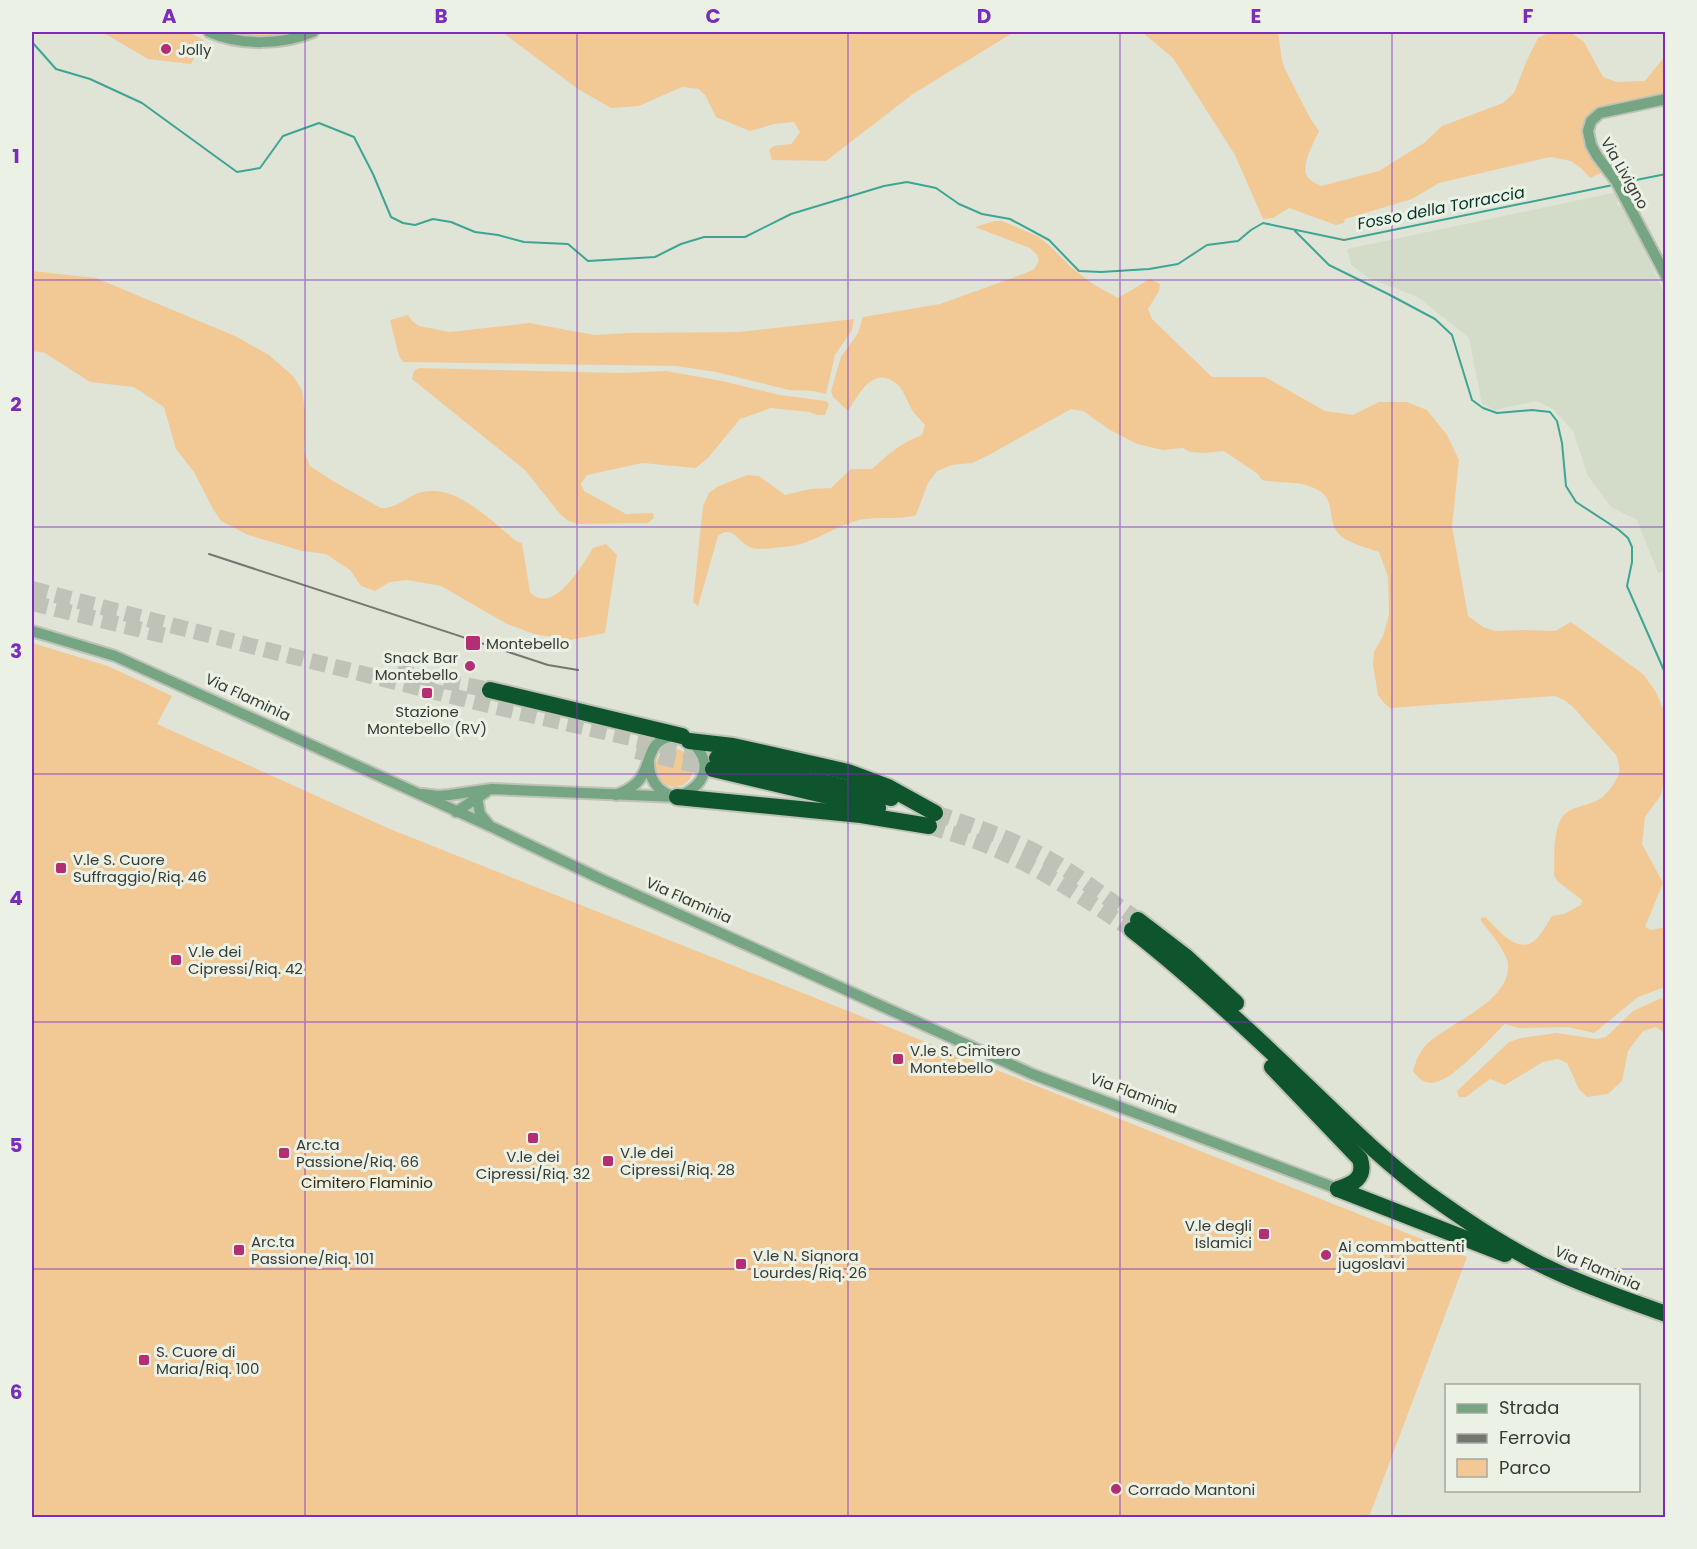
<svg xmlns="http://www.w3.org/2000/svg" width="1697" height="1549" font-family="Poppins,sans-serif">
  <style>
    .built { fill: #d3dcc8 }
    .green { fill: #f2c995 }
    .lines { fill: none; stroke-linecap: round; stroke-linejoin: round }
    .stream { stroke: #3ea593; stroke-width: 2 }
    .highway-tunnel { stroke: #bec2b7; stroke-width: 16; stroke-dasharray: 16 8; stroke-linecap: butt }
    .minor-casing { stroke: #bec2b7; stroke-width: 14 }
    .highway-casing { stroke: #bec2b7; stroke-width: 20 }
    .minor { stroke: #76a583; stroke-width: 10 }
    .highway { stroke: #0e542c; stroke-width: 16 }
    .rail { stroke: #74776f; stroke-width: 2 }
    .grid { fill: none; stroke: #7b2cbf; stroke-width: 1.5; stroke-opacity: 0.55 }
    .poi-dot { fill: #b32e73; stroke: #ecf1e5; stroke-width: 2 }
    .labels { text-anchor: middle; dominant-baseline: central; stroke-width: 6; stroke-linejoin: round; paint-order: stroke }
    .poi-label { font-size: 15px; fill: #383a35; stroke: #ecf1e5; text-anchor: start }
    .street-label { font-size: 15px; fill: #383a35; stroke: #ecf1e5 }
    .park-label { font-size: 15px; fill: #3b270a; stroke: #ecf1e5 }
    .water-label { font-size: 16px; font-style: italic; fill: #03342c; stroke: #ecf1e5 }
    .neatline { fill: none; stroke: #7b2cbf; stroke-width: 2 }
    .grid-label { font-size: 20px; text-anchor: middle; font-weight: bold; fill: #7b2cbf }
  </style>
  <rect width="100%" height="100%" fill="#dfe4d7"/>
  <path class="built" d="M1617 192 1618 196 1617 205 1624 207 1623 211 1630 217 1662 288 1665 301 1664 452 1666 458 1665 570 1658 573 1637 520 1611 507 1588 476 1573 431 1553 409 1537 401 1495 410 1482 404 1469 338 1418 297 1369 278 1351 265 1347 249Z"/>
  <g class="green">
    <path d="M102 32H189L204 40 191 64 148 59Z"/>
    <path d="M225 32H303C275 37 254 39 225 32Z"/>
    <path d="M502 32H1014L913 94 826 161 772 160 769 150 774 146 791 144 800 132 794 122 774 124 750 131 716 117 705 95 699 89 682 87 639 106 611 108 578 89Z"/>
    <path d="M1142 32H1278L1282 60 1285 69 1310 118 1319 131C1315 140 1302 164 1306 174 1308 180 1316 183 1321 186L1379 171 1424 143 1442 126 1503 103 1514 93 1527 60 1538 38 1550 32H1570L1584 42 1603 77 1617 82 1645 81 1665 56V96L1609 107 1590 114C1573 145 1597 147 1601 173L1590 178 1582 169 1571 161 1550 157 1439 183 1412 199 1345 219 1344 223 1336 225 1289 208 1273 218 1263 219 1235 155 1173 58Z"/>
    <path d="M995 221H1002L1037 236 1049 245 1072 268 1093 284 1118 298 1150 279 1160 284 1159 291 1148 309 1152 319 1212 377H1265L1325 411 1353 415 1379 402H1407L1427 410 1447 435 1459 460 1452 526 1468 616 1483 627 1495 631 1524 630 1555 631 1571 622 1643 674 1656 692 1665 714V774L1661 795 1645 817 1642 844 1663 883 1645 927 1651 930 1665 927V987L1638 997 1594 1033 1568 1027 1519 1028 1505 1024C1489 1039 1452 1082 1432 1083 1423 1083 1418 1078 1413 1071 1416 1061 1420 1050 1428 1043 1451 1022 1511 1001 1508 964 1507 952 1489 931 1481 921V918L1485 917C1500 931 1520 959 1539 936 1544 930 1548 922 1552 916L1564 914 1581 905 1582 900 1557 881 1554 875C1555 856 1552 832 1563 816 1570 807 1586 806 1596 801 1605 798 1616 782 1619 773 1620 767 1618 760 1616 755L1572 706 1564 700 1555 696 1390 708 1384 703 1378 695 1373 665 1374 652 1383 636 1389 614 1388 577 1379 552C1366 547 1346 543 1338 533 1326 518 1337 499 1316 489 1299 480 1280 484 1262 480L1258 474 1224 451 1204 453 1190 452 1183 448 1163 450 1137 444 1110 430 1083 411 1071 409 987 456 972 463 952 465 937 471 928 483 916 515C897 521 874 515 856 521 831 528 808 547 781 547 773 548 761 550 753 548 739 545 733 523 718 536L698 606 693 602 703 506 709 493 717 487 747 475 759 476 785 495 810 489 831 488 851 469H872C890 453 899 444 922 435L925 425C921 420 916 416 912 410 908 403 904 391 898 385 874 363 859 394 848 411L833 397 831 391 841 357 858 333 863 317 940 304 1026 273 1034 269 1039 261 1037 255 1030 248 975 227Z"/>
    <path d="M32 271 96 278 235 336 269 355 293 376 302 390 305 411V438L304 451 310 466 333 481 381 508C397 509 405 497 419 493 454 481 491 521 516 541L522 543 530 592C553 617 583 564 593 548L606 544 617 555 605 633 570 640 534 634 507 624 441 586 407 580 390 582 375 591 361 586 350 570 326 554 302 551 248 535 221 521 213 509 194 472 176 449 164 407 134 387 90 382 45 353 32 351Z"/>
    <path d="M408 315 412 321 419 326 450 332 529 323 595 335 628 333 739 332 854 319 852 330 835 355 826 394 813 391 789 390 716 372 676 366 403 362 399 356 390 320Z"/>
    <path d="M419 368 621 373 666 371 722 381 780 395 826 401 829 404 825 415H817L809 412 771 408 740 419 708 458 696 468 642 463 587 475 581 484 584 491 626 514 653 513 654 518 648 523 578 524 568 521 560 514 525 470 412 379 414 371Z"/>
    <path d="M32 643 108 666 172 696 157 724 390 829 1467 1257 1369 1517H32Z"/>
    <circle cx="674" cy="768" r="19"/>
    <path d="M1665 998V1033L1656 1027 1643 1031 1628 1051 1622 1081 1608 1094 1587 1097 1579 1089 1567 1063 1558 1059 1543 1062 1505 1085 1490 1079 1466 1097H1459L1457 1091 1509 1042 1521 1038 1557 1033 1596 1039 1606 1037 1633 1011 1659 999Z"/>
  </g>
  <g class="lines">
    <g class="stream">
      <path d="M32 42 56 69 90 79 142 103 237 172 260 168 283 136 319 123 354 137 373 174 391 217 403 223 415 225 433 219 451 222 475 232 498 235 524 242 568 244 588 261 655 257 681 244 704 237H745L791 214 884 186 907 182 936 188 959 204 982 214 1010 219 1049 240 1079 271 1101 272 1149 269 1178 264 1207 245 1238 241 1251 230 1263 223 1344 240 1613 185"/>
      <path d="M1621 183 1666 174"/>
      <path d="M1295 231 1329 265 1388 294 1435 319 1452 335 1472 400 1483 408 1497 413 1532 410 1550 412 1557 421 1562 443 1566 486 1576 502 1619 530 1628 538 1632 547V562L1627 586 1666 675"/>
    </g>
    <g class="highway-tunnel">
      <path d="M32 589 263 649 492 706 717 758"/>
      <path d="M32 603 170 637"/>
      <path d="M397 672 490 690"/>
      <path d="M636 751 713 769"/>
      <path d="M935 813C970 825 1005 836 1038 853 1073 871 1105 897 1138 920"/>
      <path d="M929 826C951 834 974 839 995 849 1044 870 1088 901 1132 930"/>
    </g>
    <g class="minor-casing">
      <g id="minor">
        <path d="M209 32C241 46 282 45 313 32"/>
        <path d="M1666 99 1600 113 1591 121 1588 131 1591 145 1597 156 1616 181 1666 276"/>
        <path d="M32 631 115 656 494 828 603 880 1032 1074 1338 1189"/>
        <path d="M649 763C649 777 656 790 670 795"/>
        <path d="M423 794 438 796 449 795 492 789 677 797C706 786 715 762 690 741"/>
        <path d="M616 795C625 791 634 787 640 779 653 761 646 739 675 736"/>
        <path d="M477 797 480 814 489 825"/>
        <path d="M456 812 486 792"/>
      </g>
    </g>
    <g class="highway-casing">
      <g id="highway">
        <path d="M490 690 682 736"/>
        <path d="M689 741 733 746 848 772 888 787 935 813"/>
        <path d="M717 758 891 798"/>
        <path d="M713 769 878 808"/>
        <path d="M677 797 861 815 929 826"/>
        <path d="M1138 920 1185 956 1236 1003"/>
        <path d="M1132 930C1193 978 1249 1030 1305 1084 1345 1122 1383 1161 1427 1193 1469 1223 1512 1252 1559 1273 1594 1289 1630 1301 1666 1314"/>
        <path d="M1272 1067 1360 1159C1366 1178 1353 1184 1338 1189"/>
        <path d="M1338 1189 1505 1254"/>
      </g>
    </g>
    <use href="#minor" class="minor"/>
    <use href="#highway" class="highway"/>
    <path class="rail" d="M209 554 548 665 578 670"/>
  </g>
  <path class="grid" d="M305 32V1518M577 32V1518M848 32V1518M1120 32V1518M1392 32V1518M32 280H1666M32 527H1666M32 774H1666M32 1022H1666M32 1269H1666"/>
  <g class="poi-dot">
    <circle cx="166" cy="49" r="6"/>
    <rect x="465" y="635" width="16" height="16" rx="3"/>
    <circle cx="470" cy="666" r="6"/>
    <rect x="421" y="687" width="12" height="12" rx="3"/>
    <rect x="55" y="862" width="12" height="12" rx="3"/>
    <rect x="170" y="954" width="12" height="12" rx="3"/>
    <rect x="892" y="1053" width="12" height="12" rx="3"/>
    <rect x="527" y="1132" width="12" height="12" rx="3"/>
    <rect x="278" y="1147" width="12" height="12" rx="3"/>
    <rect x="602" y="1155" width="12" height="12" rx="3"/>
    <rect x="1258" y="1228" width="12" height="12" rx="3"/>
    <rect x="233" y="1244" width="12" height="12" rx="3"/>
    <circle cx="1326" cy="1255" r="6"/>
    <rect x="735" y="1258" width="12" height="12" rx="3"/>
    <rect x="138" y="1354" width="12" height="12" rx="3"/>
    <circle cx="1116" cy="1489" r="6"/>
  </g>
  <g class="labels">
    <g class="poi-label">
      <text x="178" y="49">Jolly</text>
      <text x="486" y="643">Montebello</text>
      <text x="458" y="657" text-anchor="end">Snack Bar<tspan x="458" dy="17">Montebello</tspan></text>
      <text x="427" y="711" text-anchor="middle">Stazione<tspan x="427" dy="17">Montebello (RV)</tspan></text>
      <text x="73" y="859">V.le S. Cuore<tspan x="73" dy="17">Suffraggio/Riq. 46</tspan></text>
      <text x="188" y="951">V.le dei<tspan x="188" dy="17">Cipressi/Riq. 42</tspan></text>
      <text x="910" y="1050">V.le S. Cimitero<tspan x="910" dy="17">Montebello</tspan></text>
      <text x="296" y="1144">Arc.ta<tspan x="296" dy="17">Passione/Riq. 66</tspan></text>
      <text x="620" y="1152">V.le dei<tspan x="620" dy="17">Cipressi/Riq. 28</tspan></text>
      <text x="533" y="1156" text-anchor="middle">V.le dei<tspan x="533" dy="17">Cipressi/Riq. 32</tspan></text>
      <text x="1252" y="1225" text-anchor="end">V.le degli<tspan x="1252" dy="17">Islamici</tspan></text>
      <text x="251" y="1241">Arc.ta<tspan x="251" dy="17">Passione/Riq. 101</tspan></text>
      <text x="1338" y="1246">Ai commbattenti<tspan x="1338" dy="17">jugoslavi</tspan></text>
      <text x="753" y="1255">V.le N. Signora<tspan x="753" dy="17">Lourdes/Riq. 26</tspan></text>
      <text x="156" y="1351">S. Cuore di<tspan x="156" dy="17">Maria/Riq. 100</tspan></text>
      <text x="1128" y="1489">Corrado Mantoni</text>
    </g>
    <g class="street-label">
      <text transform="translate(1625 173) rotate(60)">Via Livigno</text>
      <text transform="translate(248 697) rotate(25)">Via Flaminia</text>
      <text transform="translate(689 900) rotate(24)">Via Flaminia</text>
      <text transform="translate(1134 1093) rotate(20)">Via Flaminia</text>
      <text transform="translate(1598 1268) rotate(23)">Via Flaminia</text>
    </g>
    <g class="park-label">
      <text x="367" y="1182">Cimitero Flaminio</text>
    </g>
    <g class="water-label">
      <text transform="translate(1441 208) rotate(-11)">Fosso della Torraccia</text>
    </g>
  </g>
  <rect width="1697" height="1549" fill="none" stroke="#ecf1e5" stroke-width="66"/>
  <rect x="1445" y="1384" width="195" height="108" fill="#ecf1e5" stroke="#a4a89f" stroke-width="1.5"/>
  <rect x="1457" y="1404" width="30" height="9" fill="#76a583" stroke="#a4a89f" stroke-width="1.5"/>
  <text x="1499" y="1414" font-size="18" fill="#383a35">Strada</text>
  <rect x="1457" y="1434" width="30" height="9" fill="#74776f" stroke="#a4a89f" stroke-width="1.5"/>
  <text x="1499" y="1444" font-size="18" fill="#383a35">Ferrovia</text>
  <rect x="1457" y="1459" width="30" height="18" fill="#f2c995" stroke="#a4a89f" stroke-width="1.5"/>
  <text x="1499" y="1474" font-size="18" fill="#383a35">Parco</text>
  <rect x="33" y="33" width="1631" height="1483" class="neatline"/>
  <g class="grid-label">
    <text x="169" y="23">A</text>
    <text x="441" y="23">B</text>
    <text x="713" y="23">C</text>
    <text x="984" y="23">D</text>
    <text x="1256" y="23">E</text>
    <text x="1528" y="23">F</text>
    <text x="16" y="163">1</text>
    <text x="16" y="411">2</text>
    <text x="16" y="658">3</text>
    <text x="16" y="905">4</text>
    <text x="16" y="1152">5</text>
    <text x="16" y="1399">6</text>
  </g>
</svg>
